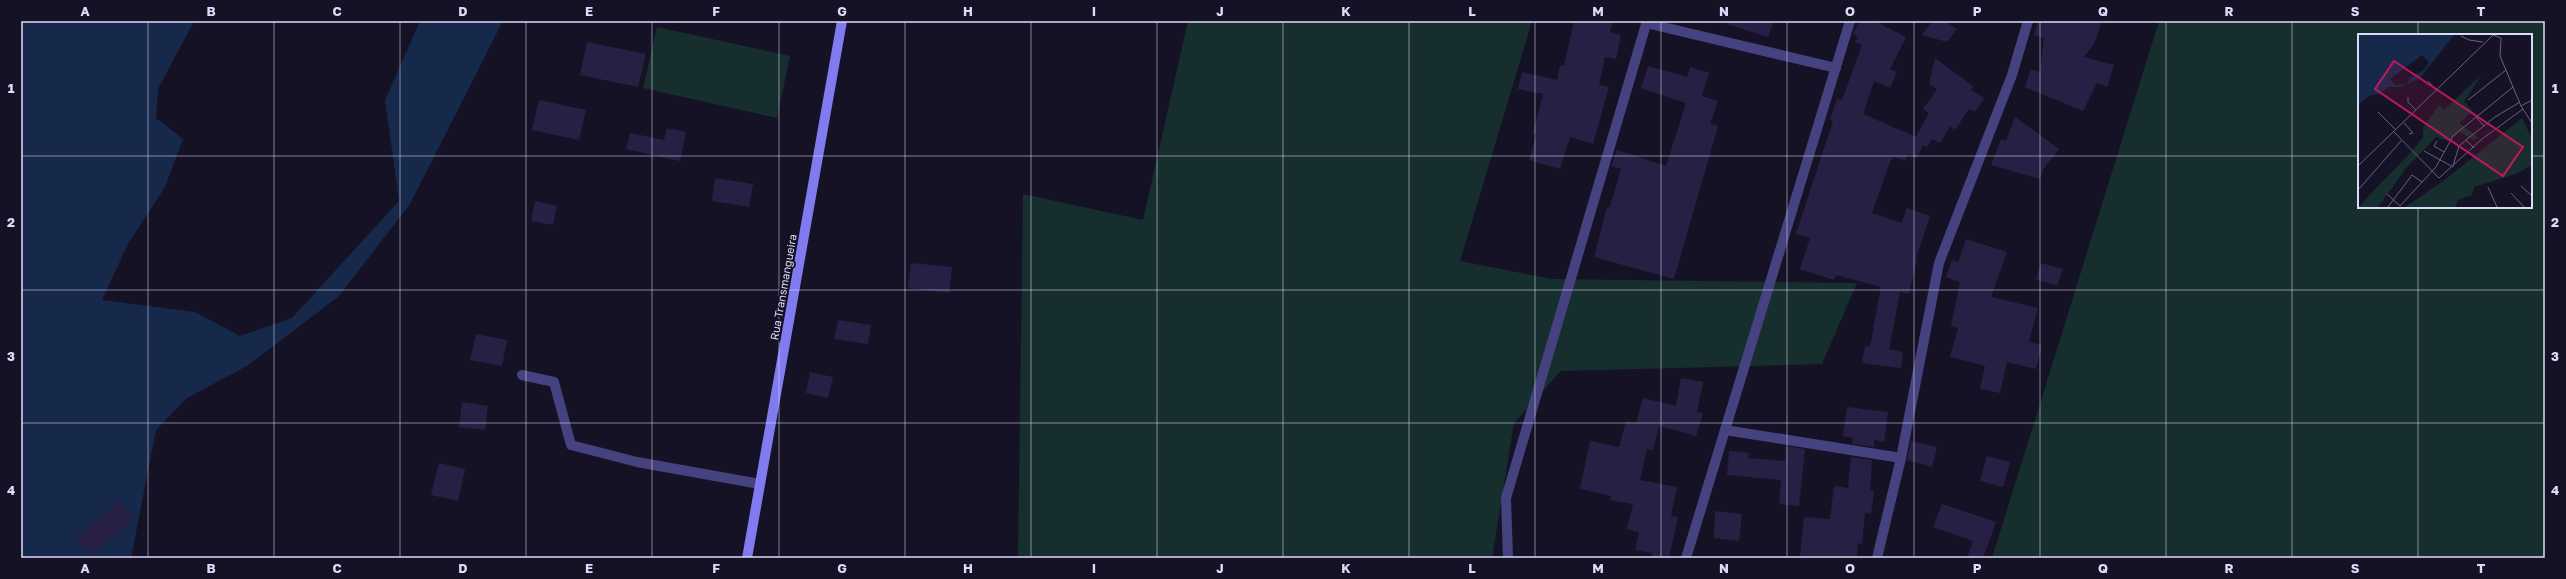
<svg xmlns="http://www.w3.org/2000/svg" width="2566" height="579" font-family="'Golos Text',sans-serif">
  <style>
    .green { fill: #162e2e; fill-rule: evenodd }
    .water { fill: #16294a }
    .building { fill: #282044 }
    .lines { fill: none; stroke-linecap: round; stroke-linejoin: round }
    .street { stroke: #46427f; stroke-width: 10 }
    .secondary { stroke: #817bf0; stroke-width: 10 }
    .grid { fill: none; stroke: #dedafb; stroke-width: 1; stroke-opacity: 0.55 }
    .labels { text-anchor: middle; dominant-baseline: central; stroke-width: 4; stroke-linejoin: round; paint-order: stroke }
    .street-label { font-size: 11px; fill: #dedafb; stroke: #161225 }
    .inset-road { fill: none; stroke: #66627b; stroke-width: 1 }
    .view { fill: #c2185b; fill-opacity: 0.15; stroke: #c2185b; stroke-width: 2 }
    .inset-edge { fill: none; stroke: #dedafb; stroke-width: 2 }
    .neatline { fill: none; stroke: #dedafb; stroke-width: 1.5 }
    .grid-label { font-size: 13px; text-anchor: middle; font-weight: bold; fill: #dedafb }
  </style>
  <rect width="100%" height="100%" fill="#161225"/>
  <g class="green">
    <path d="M1188 21H1532L1460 261 1552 279 1857 283 1822 364 1561 371 1514 423 1492 558H1018L1023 194 1143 220Z"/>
    <path d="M2159 21H2545V558H1992ZM2359 35H2531V207H2359Z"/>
    <path d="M657 27 790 56 777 118 643 88Z"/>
  </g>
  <path class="water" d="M21 21H194L158 89 156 118 183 139 165 187 128 244 102 300 195 312 240 336 292 318 399 201 385 100 420 21H503L410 204 339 296 247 366 187 398 156 430 131 558H21Z"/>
  <g class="building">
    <path d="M1574 21H1613L1610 32 1621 35 1616 59 1605 57 1599 85 1609 87 1593 144 1570 137 1560 169 1529 160 1537 133H1533L1543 94 1518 89 1522 72 1557 80 1560 65 1564 66Z"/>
    <path d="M1728 21H1774L1768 37 1727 24Z"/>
    <path d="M1860 21H1874L1906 37 1890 69 1897 72 1890 88 1874 81 1863 114 1916 137 1929 113 1923 109 1937 89 1929 84 1935 58 1973 86 1971 90 1984 98 1975 112 1969 109 1955 130 1950 126 1940 143 1932 139 1927 147 1923 145 1917 158 1908 154 1905 161 1894 157 1890 162 1872 213 1902 223 1907 208 1930 216 1916 258 1917 259 1909 294 1900 292 1889 349 1903 352 1901 368 1862 363 1865 346 1870 347 1881 287 1836 275 1834 280 1800 269 1810 238 1796 234 1833 121 1830 119 1837 99 1842 100 1862 45 1855 42 1858 37 1853 34Z"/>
    <path d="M1932 21H1944L1957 29 1947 42 1922 35Z"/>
    <path d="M2038 21H2102L2094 44 2084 57 2114 65 2107 87 2097 83 2083 111 2025 87 2031 69 2040 72 2044 38 2034 35Z"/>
    <path d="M587 42 646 54 638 87 580 75Z"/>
    <path d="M1648 66 1687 77 1690 67 1709 73 1702 96 1718 101 1710 124 1718 126 1674 279 1594 257 1607 207H1610L1621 169 1611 166 1617 150 1666 166 1686 103 1641 88Z"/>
    <path d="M539 100 586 110 579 140 532 130Z"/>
    <path d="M2015 117 2059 149 2044 168 2040 179 1991 165 2001 139 2006 141Z"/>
    <path d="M667 128 686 132 680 161 626 149 630 133 664 140Z"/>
    <path d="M715 178 753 184 749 207 712 201Z"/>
    <path d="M535 201 557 206 553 225 531 221Z"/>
    <path d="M1966 239 2007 252 1991 297 2038 308 2029 342 2042 345 2036 369 2007 362 2000 393 1980 389 1985 366 1950 357 1958 328 1951 326 1960 282 1946 277 1952 260 1958 262Z"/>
    <path d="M911 263 952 267 949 293 908 288Z"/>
    <path d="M2041 263 2063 269 2057 286 2036 279Z"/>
    <path d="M838 320 871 325 868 344 834 339Z"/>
    <path d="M476 334 507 340 502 366 470 360Z"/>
    <path d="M810 372 833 377 828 398 806 393Z"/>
    <path d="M1681 378 1703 382 1697 412 1703 413 1696 436 1659 426 1653 450 1647 449 1640 480 1677 487 1671 516 1678 517 1669 558H1651L1652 553 1635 550 1639 532 1627 529 1633 504 1610 500 1611 496 1580 489 1590 441 1619 447 1626 421 1636 423 1643 398 1676 406Z"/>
    <path d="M462 402 488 406 485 430 459 427Z"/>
    <path d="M1847 407 1888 412 1884 442 1874 440V447L1852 444 1853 438 1843 436Z"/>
    <path d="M1911 441 1937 447 1932 467 1907 460Z"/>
    <path d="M1786 446 1805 449 1799 506 1779 504 1781 480 1727 475 1729 451 1749 453 1748 458 1785 461Z"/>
    <path d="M1987 456 2010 462 2003 487 1980 481Z"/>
    <path d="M1851 457 1872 460 1870 491H1874L1871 514 1865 513 1862 544 1858 543 1857 556 1800 557 1804 517 1830 519 1834 486 1848 488Z"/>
    <path d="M439 463 465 469 458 501 431 495Z"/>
    <path d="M119 501 134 519 91 556 75 539Z"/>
    <path d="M1942 504 1996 522 1983 558H1967L1973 541 1933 527Z"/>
    <path d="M1715 511 1742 514 1739 541 1714 538Z"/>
  </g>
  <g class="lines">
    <g class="street">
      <path d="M1646 23 1836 68"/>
      <path d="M522 375 554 382 571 445 637 462 760 484"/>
      <path d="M1725 430 1850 21"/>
      <path d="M1508 558 1506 498 1647 21"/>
      <path d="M1686 558 1725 430 1901 458"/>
      <path d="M1877 558 1901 458 1939 263 2012 75 2028 21"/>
    </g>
    <path class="secondary" d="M747 558 842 21"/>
  </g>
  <path class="grid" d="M148 21V558M274 21V558M400 21V558M526 21V558M652 21V558M779 21V558M905 21V558M1031 21V558M1157 21V558M1283 21V558M1409 21V558M1535 21V558M1661 21V558M1787 21V558M1914 21V558M2040 21V558M2166 21V558M2292 21V558M2418 21V35M21 156H2359M2531 156H2545M2418 207V558M21 290H2545M21 423H2545"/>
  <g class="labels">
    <g class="street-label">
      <text transform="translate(783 287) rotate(-80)">Rua Transmangueira</text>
    </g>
  </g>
  <g transform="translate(2358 34)">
    <rect width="174" height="174" fill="#161225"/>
    <path d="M124 40 106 68 115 77 101 89 120 103 115 106 102 98 90 107 78 103 49 133 20 173H0L54 117 65 103V94L81 71 86 76ZM164 84 174 105V131L158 140 116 153 114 161 100 166 97 173H47L84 148Z" fill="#162e2e"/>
    <path d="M0 1H96L62 44 43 53H30L22 60 13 61 0 70ZM64 21 71 28 67 35 52 44 49 50 37 51 32 45Z" fill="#16294a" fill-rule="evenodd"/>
    <path class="inset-road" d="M103 2 111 6 125 8M70 47 78 56M50 63V68L58 76M110 66 148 36M163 72 174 66M20 78 38 96M118 83 126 92M46 89 55 99 51 100M36 98 81 144 124 105 165 75M108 106 137 83 162 68M79 107 76 112 86 118M66 117 95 133M0 132 135 1 143 4 142 22 163 72 174 89M95 132 101 112 108 106 116 114M163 152 174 162M130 153 139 173M0 156 43 107M153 159 166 173M29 160 42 172 78 133 95 102 155 53M30 173 54 141 64 148"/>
    <path class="view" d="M36 27 165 113 145 142 17 55Z"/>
    <rect width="174" height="174" class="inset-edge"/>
  </g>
  <rect width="2566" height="579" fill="none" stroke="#161225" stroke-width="44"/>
  <rect x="22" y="22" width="2522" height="535" class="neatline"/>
  <g class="grid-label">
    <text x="85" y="16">A</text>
    <text x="211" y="16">B</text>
    <text x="337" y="16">C</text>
    <text x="463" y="16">D</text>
    <text x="589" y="16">E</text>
    <text x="716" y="16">F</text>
    <text x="842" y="16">G</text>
    <text x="968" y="16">H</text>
    <text x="1094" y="16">I</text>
    <text x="1220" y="16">J</text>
    <text x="1346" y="16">K</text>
    <text x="1472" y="16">L</text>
    <text x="1598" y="16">M</text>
    <text x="1724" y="16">N</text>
    <text x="1850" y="16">O</text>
    <text x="1977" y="16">P</text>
    <text x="2103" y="16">Q</text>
    <text x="2229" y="16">R</text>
    <text x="2355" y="16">S</text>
    <text x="2481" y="16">T</text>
    <text x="11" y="93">1</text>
    <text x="2555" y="93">1</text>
    <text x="11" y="227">2</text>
    <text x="2555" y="227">2</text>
    <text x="11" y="361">3</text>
    <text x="2555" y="361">3</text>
    <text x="11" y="495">4</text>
    <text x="2555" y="495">4</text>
    <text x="85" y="573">A</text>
    <text x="211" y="573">B</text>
    <text x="337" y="573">C</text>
    <text x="463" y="573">D</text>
    <text x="589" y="573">E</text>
    <text x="716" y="573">F</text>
    <text x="842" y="573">G</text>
    <text x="968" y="573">H</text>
    <text x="1094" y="573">I</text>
    <text x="1220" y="573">J</text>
    <text x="1346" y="573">K</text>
    <text x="1472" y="573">L</text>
    <text x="1598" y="573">M</text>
    <text x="1724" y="573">N</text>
    <text x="1850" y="573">O</text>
    <text x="1977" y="573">P</text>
    <text x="2103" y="573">Q</text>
    <text x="2229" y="573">R</text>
    <text x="2355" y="573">S</text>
    <text x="2481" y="573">T</text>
  </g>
</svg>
